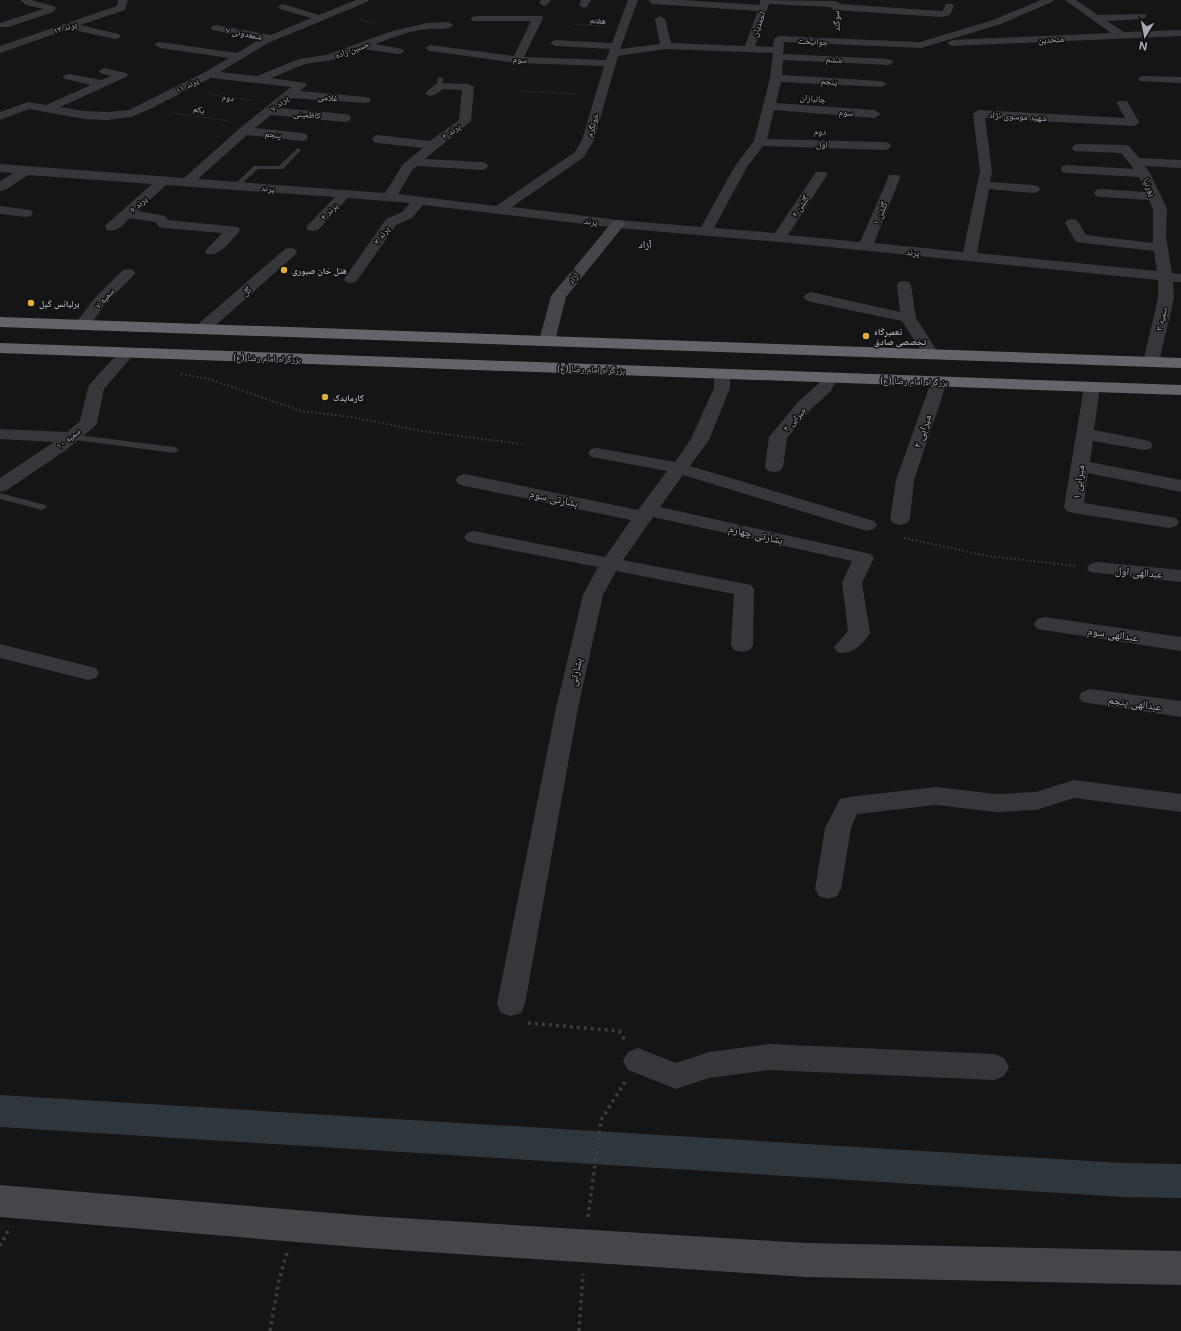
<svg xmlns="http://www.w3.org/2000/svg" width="1181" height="1331" font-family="Inter,'Noto Naskh Arabic',sans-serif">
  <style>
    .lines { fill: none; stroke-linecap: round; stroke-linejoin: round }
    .canal { fill: #2f373d; fill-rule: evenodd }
    .path-far2 { stroke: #3c3d41; stroke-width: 1; stroke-dasharray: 1 1.5; stroke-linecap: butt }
    .path-far1 { stroke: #3c3d41; stroke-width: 2; stroke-dasharray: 1.5 2.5; stroke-linecap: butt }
    .path { stroke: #3c3d41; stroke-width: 3.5; stroke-dasharray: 3 4; stroke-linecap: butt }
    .lane { fill: #36373b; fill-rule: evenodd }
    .street { fill: #36373b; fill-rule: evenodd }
    .secondary { fill: #44464a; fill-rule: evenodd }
    .highway { fill: #63656b; fill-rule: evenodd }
    .poi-dot { fill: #deae45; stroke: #101011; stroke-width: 1.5 }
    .labels { text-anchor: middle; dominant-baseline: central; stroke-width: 3; stroke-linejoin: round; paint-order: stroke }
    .far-street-label { font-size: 9px; fill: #a8abb5; stroke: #101011 }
    .far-poi-label { font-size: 9px; font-weight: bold; fill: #a8abb5; stroke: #101011; text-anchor: start }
    .far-neighbourhood-label { font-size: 10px; fill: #c8cad1; stroke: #101011 }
    .street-label { font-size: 11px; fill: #a8abb5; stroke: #101011 }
  </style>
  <rect width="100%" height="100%" fill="#151516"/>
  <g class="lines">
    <path class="canal" d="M0 1095 1123 1163 1181 1164V1198L1123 1197 0 1127Z"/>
    <g class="path-far2">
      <path d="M360 20 375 23"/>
      <path d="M572 24 606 26"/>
      <path d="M515 91 582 94"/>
      <path d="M208 94 252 101"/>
      <path d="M173 113 229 121"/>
    </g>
    <g class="path-far1">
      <path d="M181 374 209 379 301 411 352 417 421 431 521 444"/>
      <path d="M904 538 988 556 1076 566"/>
    </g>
    <g class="path">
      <path d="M528 1023 619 1031 625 1040"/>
      <path d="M588 1217 601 1120 625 1082"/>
      <path d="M0 1246 9 1229"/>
      <path d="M270 1331 279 1280 287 1253"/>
      <path d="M579 1331 583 1274"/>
    </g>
    <g class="lane">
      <path d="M438 77 443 78 442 87 437 86Z"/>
      <path d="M298 148 301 150 283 169H258L238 187 233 186 254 166H279Z"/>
      <path d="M70 434 175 447 179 450 175 453 67 439 66 437Z"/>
      <path d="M0 493 45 505 47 507 42 510 0 499Z"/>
    </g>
    <g class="street">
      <path d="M20 0H31L54 6 56 8 53 12 8 27H0V23L43 9 26 5Z"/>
      <path d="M118 0H128L125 10 80 25 119 34 120 36 119 38 115 39 69 29 0 53V46L117 6Z"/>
      <path d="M356 0H369L367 2 268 43 220 72 257 76 299 59 326 55 389 32 427 23 448 22 453 25C448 31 436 28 429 29 411 30 392 38 375 44L403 49 404 51 403 53 399 54 363 49 332 60 305 64 271 78 305 83 307 85 300 91 365 97 369 98 371 100 369 102 365 103 292 98 279 108 345 114 349 115 351 118 349 121 345 122 271 115 255 128 302 133 306 134 308 137 306 140 302 141 247 135 198 179 385 193 403 164 423 148 378 143 374 142 372 139 374 136 378 135 430 141 459 120 462 90 443 89C437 94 434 97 427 95L425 93 436 84 440 83 468 84 474 87 471 121 425 159 482 162 486 163 488 166 486 169 482 170 417 166 413 169 398 194 496 206 575 152 582 140 604 66 517 63 430 51 425 48 430 45 514 56 531 21H472L471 19 472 17 476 16H542L543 18 524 57 606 60 610 49 555 46 550 43 555 40 612 43 628 0H638L620 49 660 44 655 19 660 16 665 19 671 43 745 46 758 11 653 4 650 3 649 0H683L760 5V0L835 1 838 2 840 4 941 11H943L946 4H952L954 6 950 15 941 17 835 10 832 9 830 7 769 4 755 46 773 47 774 39 779 36 920 42 993 20 1041 0H1054L1052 2 1001 24 921 48 784 42 783 54 889 59 894 62 889 65 783 60 782 75 881 81 887 84 881 87 781 82 776 103 874 110 878 112 880 114 878 116 874 118 774 110 767 139 885 142 889 143 891 146 889 149 885 150 763 146 747 167 714 228 775 233 816 172H826L827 175 788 235 860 242 888 178 889 175H899L900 178 874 243 963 252 980 171 973 114 975 112 979 110 1125 118 1117 103 1119 101H1127L1139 122 1137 125 1133 126 985 118 992 171 990 182 1033 185 1038 186 1040 189 1038 192 1033 193 989 189 977 253 1157 271 1154 251 1076 242 1065 223 1067 220 1072 219 1077 220 1086 235 1153 243V209L1149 200 1101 197 1096 196 1094 193 1096 190 1101 189 1146 192 1139 177 1067 173 1062 172 1061 169 1062 166 1067 165 1134 169 1121 153 1074 151 1072 148 1074 145 1078 144 1125 145 1129 146 1139 158 1181 160V168L1145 166 1150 173 1167 209 1166 236 1172 273 1181 274V282H1173L1174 298 1159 362 1157 365 1151 367 1145 365 1143 362 1158 298V280L779 242 618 228 423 205 412 218 396 225 356 282 351 283 346 282 344 279 386 219 402 212 410 203 348 198 318 230 313 231 308 230 306 227 335 197 166 185 138 211 165 216 168 220 238 227 240 230 238 233C230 241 220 257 207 254L205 251 222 233 164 228 159 227 155 222 130 218C123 224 118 233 107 230L105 227 107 224 152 184 28 175 5 190 0 191V181L13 173 0 172V164L184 178 240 128 291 87 211 78 148 110 131 117 108 120 84 119 29 109 0 120V112L28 102 46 105 91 85 65 79 63 77 65 75 69 74 101 80 111 76 100 73 99 71 104 68 126 73 128 75 126 77 60 107 84 111 108 112 129 110 205 72 229 58 160 48 155 45 156 43 160 42 237 53 260 39 212 30 211 28 212 26 216 25 271 35 311 18 280 9 278 7 280 5 283 4 319 15ZM666 49 773 53 770 78 754 141 735 166 701 227 618 220 512 207 584 157 594 140 618 56Z"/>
      <path d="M541 0H551L547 5 544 6 539 3Z"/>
      <path d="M581 0H591L587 7 584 8 579 5Z"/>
      <path d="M1065 0H1076L1098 15 1145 14 1146 16 1145 18 1141 19 1107 21 1124 32 1181 30V36L952 46 947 43 952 40 1111 33Z"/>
      <path d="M1144 76 1181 77V83L1140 81 1138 79 1140 77Z"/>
      <path d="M0 206 31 210 33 213 31 216 26 217 0 214Z"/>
      <path d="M290 248 295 249 297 252 295 255 208 332 202 334 196 332 194 329 196 326 285 249Z"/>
      <path d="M128 269 133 270 135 273 133 276 104 305 89 327 83 329 77 327 75 324 94 299 123 270Z"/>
      <path d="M904 281 909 282 911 285 916 318 939 354 937 357 931 359 925 357 902 321 811 302 806 300 803 297 806 294 811 292 900 312 897 285 899 282Z"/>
      <path d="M127 348 133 350 135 353 104 389 97 423 94 427 66 450 7 490 0 492V478L54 442 0 439V429L67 432 80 421 88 388 90 384 121 350Z"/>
      <path d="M722 369 728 370 730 374V388L709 440 690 466 874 521 877 525 874 529 867 531 860 529 683 475 660 507 871 554 874 558 862 583 870 633C862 645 852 656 837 652L834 647 848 631 842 583 852 561 653 517 623 560 751 585 754 590 753 645 750 650 742 652 734 650 731 645 734 594 616 571 603 595 578 708 525 1004 521 1013 511 1016 501 1013 497 1004 556 708 583 595 598 567 474 543 467 541 464 537 467 533 474 531 605 557 631 520 465 486 458 484 456 480 458 476 465 474 638 510 667 471 597 458 591 457 588 453 591 449 597 448 675 462 691 439 714 388V374L716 370Z"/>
      <path d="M830 373 836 374 838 378 830 392 810 410 787 438 783 467 780 471 774 472 768 471 765 467 769 437 798 402 817 385 824 374Z"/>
      <path d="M939 377 945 378 947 382 914 480 910 519 907 523 900 525 893 523 890 519 896 480 931 382 933 378Z"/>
      <path d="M1092 382 1098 383 1100 387 1094 430 1150 441 1153 445 1150 449 1144 450 1093 441 1090 462 1181 480V492L1088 473 1084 503 1176 518 1179 522 1176 526 1169 528 1074 513 1067 511 1064 507 1084 387 1086 383Z"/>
      <path d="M1097 562 1181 570V582L1090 572 1087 568 1090 564Z"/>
      <path d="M1045 617 1181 637V651L1037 629 1034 624 1037 619Z"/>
      <path d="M0 644 96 668 99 673 96 678 88 680 0 658Z"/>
      <path d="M1090 689 1181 701V717L1082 702 1079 697 1082 692Z"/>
      <path d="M1074 780 1181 794V812L1074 798 1036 810 996 812 936 805 857 814 851 828 841 889 837 896 828 899 819 896 815 889 825 828 840 799 849 797 936 787 996 794 1036 792Z"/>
      <path d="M769 1044 994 1054 1004 1058 1009 1067 1004 1076 994 1080 769 1070 709 1078 676 1089 628 1070 623 1061 628 1052 638 1048 676 1063 709 1052Z"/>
    </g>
    <g class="secondary">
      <path d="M618 220 623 221 625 224 566 297 555 341 553 344 547 346 541 344 539 341 551 296 613 221Z"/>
      <path d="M0 1185 368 1216 806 1243 1181 1251V1285L806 1277 368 1248 0 1217Z"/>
    </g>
    <g class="highway">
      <path d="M0 317 1181 358V368L0 327Z"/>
      <path d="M0 343 1181 385V395L0 353Z"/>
    </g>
  </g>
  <g class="poi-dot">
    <circle cx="284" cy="270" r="4"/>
    <circle cx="31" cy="303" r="4"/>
    <circle cx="866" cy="336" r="4"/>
    <circle cx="325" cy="397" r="4"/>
  </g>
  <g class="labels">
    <g class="far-street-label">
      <text transform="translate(598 20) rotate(3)">هفتم</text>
      <text transform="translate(836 21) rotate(-92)">سوگند</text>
      <text transform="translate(758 24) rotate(-70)">احمدیان</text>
      <text transform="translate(65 27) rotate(-18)">پرند ۱۳</text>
      <text transform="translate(244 33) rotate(11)">شمعدونی ۷</text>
      <text transform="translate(1051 39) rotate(-3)">متحدین</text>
      <text transform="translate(813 41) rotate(3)">جوانبخت</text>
      <text transform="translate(352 49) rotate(-20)">حسین زاده</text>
      <text transform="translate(520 59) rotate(4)">سوم</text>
      <text transform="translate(834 59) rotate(3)">ششم</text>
      <text transform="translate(829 81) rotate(3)">پنجم</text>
      <text transform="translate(187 85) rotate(-28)">پرند ۱۱</text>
      <text transform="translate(228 97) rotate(8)">دوم</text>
      <text transform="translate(328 97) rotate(4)">غلامی</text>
      <text transform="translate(813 98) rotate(5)">جانبازان</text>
      <text transform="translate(279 103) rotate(-39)">پرند ۷</text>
      <text transform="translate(199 109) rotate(9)">یکم</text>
      <text transform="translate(846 112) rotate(4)">سوم</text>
      <text transform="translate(307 114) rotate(5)">کاظمینی</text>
      <text transform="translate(1018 116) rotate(3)">شهید موسوی نژاد</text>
      <text transform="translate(592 125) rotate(-74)">خونگرم</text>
      <text transform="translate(451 131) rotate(-37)">پرند ۳</text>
      <text transform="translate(820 131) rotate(3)">دوم</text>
      <text transform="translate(273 134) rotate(6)">پنجم</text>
      <text transform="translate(822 144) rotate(2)">اول</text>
      <text transform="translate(1150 187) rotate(66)">پورنیا</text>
      <text transform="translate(268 188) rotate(4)">پرند</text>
      <text transform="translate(138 204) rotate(-42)">پرند ۶</text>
      <text transform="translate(800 206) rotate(-56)">گلشن ۲</text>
      <text transform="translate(329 211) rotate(-46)">پرند ۴</text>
      <text transform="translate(880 213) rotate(-67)">گلشن ۱</text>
      <text transform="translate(591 221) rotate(6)">پرند</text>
      <text transform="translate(381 235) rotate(-54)">پرند ۲</text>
      <text transform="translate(913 252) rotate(5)">پرند</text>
      <text transform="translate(573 278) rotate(-51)">آزاد</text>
      <text transform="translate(246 291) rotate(-41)">گل</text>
      <text transform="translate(104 298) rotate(-48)">سمیه ۷</text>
      <text transform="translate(1161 319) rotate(-77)">سمیه ۳</text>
      <text transform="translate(267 358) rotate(2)">بزرگراه امام رضا (ع)</text>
      <text transform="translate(591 369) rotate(2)">بزرگراه امام رضا (ع)</text>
      <text transform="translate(914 381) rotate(2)">بزرگراه امام رضا (ع)</text>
      <text transform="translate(794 419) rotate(-49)">میرابی ۳</text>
      <text transform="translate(68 438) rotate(-38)">سمیه ۱۰</text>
    </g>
    <g class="far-poi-label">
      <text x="292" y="270">هتل خان صبوری</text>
      <text x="39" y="303">برلیانس گیل</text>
      <text x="874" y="331">تعمیرگاه<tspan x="874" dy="10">تخصصی صادق</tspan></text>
      <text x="333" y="397">کارمایدک</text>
    </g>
    <g class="far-neighbourhood-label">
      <text x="645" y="244">آزاد</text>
    </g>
    <g class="street-label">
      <text transform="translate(922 431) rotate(-71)">میرابی ۲</text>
      <text transform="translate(1078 482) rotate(-82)">میرابی ۱</text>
      <text transform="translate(554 498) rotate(12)">بشارتی سوم</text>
      <text transform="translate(756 534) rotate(13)">بشارتی چهارم</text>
      <text transform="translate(1139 572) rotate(5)">عبدالهی اول</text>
      <text transform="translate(1113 634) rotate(8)">عبدالهی سوم</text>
      <text transform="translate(575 672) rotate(-77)">بشارتی</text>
      <text transform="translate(1135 703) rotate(8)">عبدالهی پنجم</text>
    </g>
  </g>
  <g transform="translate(1145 36) rotate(190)" stroke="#101011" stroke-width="3" paint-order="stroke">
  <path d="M0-3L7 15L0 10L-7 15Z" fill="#a8abb5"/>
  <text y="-6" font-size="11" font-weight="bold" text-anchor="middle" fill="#a8abb5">N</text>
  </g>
</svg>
